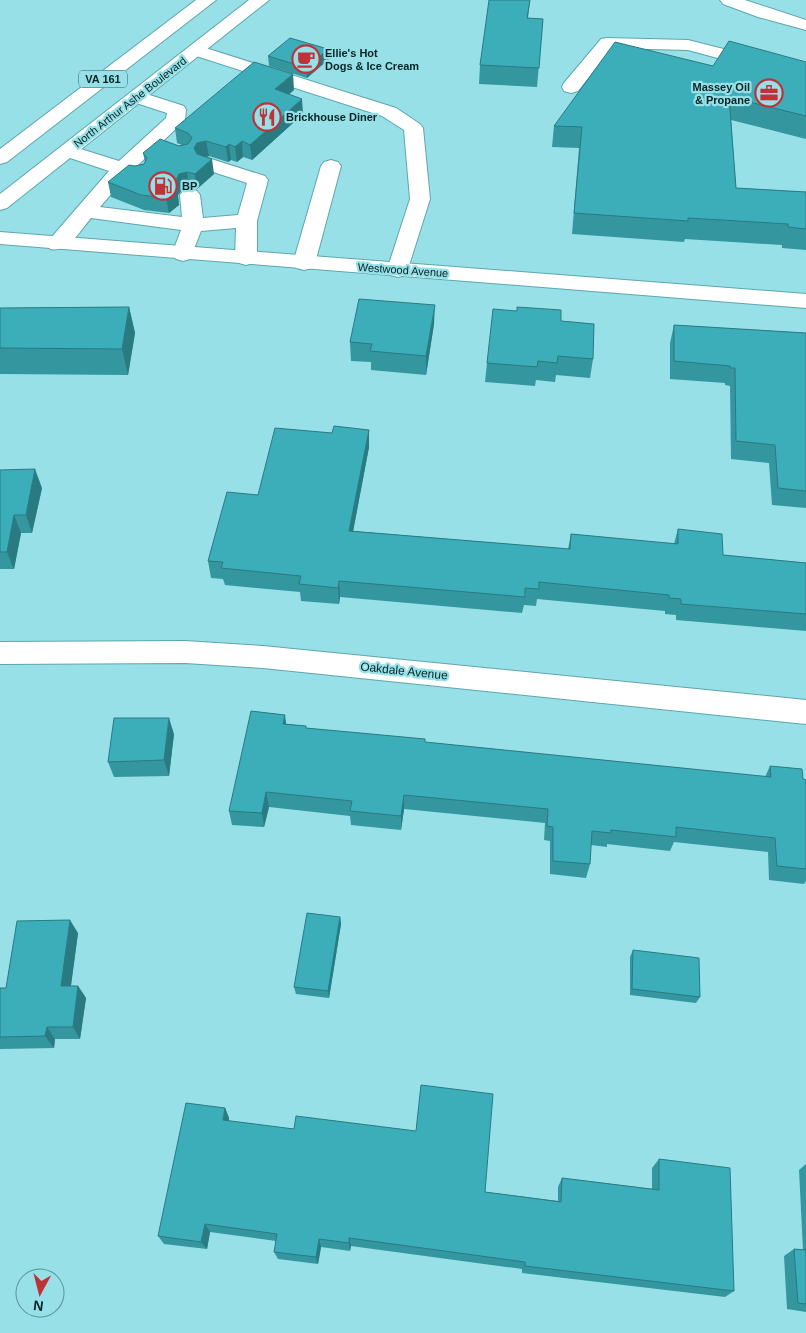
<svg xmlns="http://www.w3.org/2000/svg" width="806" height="1333" font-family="Helvetica,sans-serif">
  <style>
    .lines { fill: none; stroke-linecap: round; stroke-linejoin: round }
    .minor-casing { stroke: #5da6ad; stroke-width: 2 }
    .major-casing { stroke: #5da6ad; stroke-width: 2 }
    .highway-casing { stroke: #5da6ad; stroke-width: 2 }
    .minor { fill: #fff; fill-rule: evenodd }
    .major { fill: #fff; fill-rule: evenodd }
    .highway { fill: #fff; fill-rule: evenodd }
    .wall { fill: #34969f }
    .shaded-wall { fill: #2a7a82 }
    .building { fill: #3caeb9; stroke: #2a7a82 }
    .labels { text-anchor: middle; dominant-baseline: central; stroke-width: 4.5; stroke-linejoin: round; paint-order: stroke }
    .far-poi-label { font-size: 11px; font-weight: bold; fill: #042427; stroke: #97e0e7; text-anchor: start }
    .shield { fill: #97e0e7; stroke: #305c61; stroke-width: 1 }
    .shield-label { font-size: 11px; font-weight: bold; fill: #042427 }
    .far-street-label { font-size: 11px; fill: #042427; stroke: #97e0e7 }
    .street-label { font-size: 12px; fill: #042427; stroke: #97e0e7 }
  </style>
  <rect width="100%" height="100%" fill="#97e0e7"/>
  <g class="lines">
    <g class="minor-casing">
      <g id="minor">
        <path d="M607 38 688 40 806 70V82L688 50 612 48 578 91 571 93 564 91 562 87 564 83 601 39Z"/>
        <path d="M196 45 396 108 420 124 423 128 430 199 406 275 398 277 390 275 387 270 410 199 404 130 382 116 190 54 187 50 190 46Z"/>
        <path d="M137 91 184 106 186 110 185 120 136 167 145 170 148 174 145 178 138 180 126 177 100 207 182 217 180 195 183 191 190 189 197 191 200 195 203 218 238 215 247 183 201 168 198 164 201 160 208 158 265 176 268 180 257 221V258L253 263 246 265 239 263 235 258 236 228 201 231 190 259 183 261 176 259 172 254 181 230 91 218C80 231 68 253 50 249L47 244 50 239 109 171 61 155 58 151 61 147 68 145 119 161 166 118 167 113 130 101 128 97 130 93Z"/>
        <path d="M331 160 338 162 341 166 315 263 312 268 304 270 296 268 293 263 321 166 324 162Z"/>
        <path d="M185 641 263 646 806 700V724L263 668 185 663 0 664V642Z"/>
      </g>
    </g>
    <g class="major-casing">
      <g id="major">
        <path d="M196 0H216L7 162 0 164V149Z"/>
        <path d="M249 0H269L7 208 0 210V194Z"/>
        <path d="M0 232 806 294V308L0 244Z"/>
      </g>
    </g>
    <g class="highway-casing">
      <path id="highway" d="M720 0H745L806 20V30L758 17 723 4Z"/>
    </g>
    <use href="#minor" class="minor"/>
    <use href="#major" class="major"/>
    <use href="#highway" class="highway"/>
  </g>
  <g class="wall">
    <path d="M530 0 528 18 543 19 537 87 479 84 480 65Z"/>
    <path d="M328 49 329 59 307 78 269 66 268 56Z"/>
    <path d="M806 62V139L731 120 736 188 806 192V250L782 248V245L685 239 684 242 572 234 579 148 552 147 554 126 713 66Z"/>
    <path d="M294 90 289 94 303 114 252 160 243 157 237 162 231 160 228 162 209 156 206 157 214 174 197 189 189 187 182 190 178 195 179 205 169 213 144 210 111 197 108 182 135 166 144 164 145 162 143 153 182 145 177 143 175 128Z"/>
    <path d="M129 307 135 333 128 375 0 374V308Z"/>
    <path d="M561 321 593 359 590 378 556 375 555 382 536 380 535 386 485 382 487 363Z"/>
    <path d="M434 324 426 375 371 370V362L351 361 350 342Z"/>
    <path d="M674 325 806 333V508L772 505 769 463 731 459 730 386 725 385V383L670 379V343Z"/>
    <path d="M369 430V447L353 531 568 549 571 534 674 544 678 529 723 555 806 563V631L676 620V615L665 614V611L537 599 536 606 524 605 522 613 340 597 339 604 301 601 300 592 225 585 223 579 211 578 208 561 258 495 332 433Z"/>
    <path d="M0 470 42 488 32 533H21L14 569H0Z"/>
    <path d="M286 724 306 726V728L425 742 765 777 770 766 803 779 806 780V881L804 884 769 880 768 852 674 842 670 851 607 844V847L591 845 590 864 586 878 550 874V841L544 840 545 823 404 809 401 830 351 825 350 816 269 807 264 827 232 825 229 811Z"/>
    <path d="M174 734 169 776 114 777 108 762Z"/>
    <path d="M340 917 341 924 329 998 296 994 294 987Z"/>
    <path d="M78 933 71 986H78L86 998 80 1039H55L54 1048 0 1049V988H6Z"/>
    <path d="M633 950 700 997 696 1003 630 995V957Z"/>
    <path d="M225 1108 229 1118V1121L485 1192 558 1201V1187L562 1178 652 1189V1168L659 1159 734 1291 725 1297 522 1273V1269L351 1246 350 1251 321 1247 318 1264 278 1259 274 1252 276 1241 210 1232 207 1249 164 1244 158 1236Z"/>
    <path d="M806 1164V1312L787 1309 784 1256 794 1249 803 1250 799 1170Z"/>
  </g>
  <g class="shaded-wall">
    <path d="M328 49 329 59 307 78V68Z"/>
    <path d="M293 74 294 90 277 105 275 89Z"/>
    <path d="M302 99 303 114 252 160 250 145Z"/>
    <path d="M206 141 209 156 200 159 194 148 197 143Z"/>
    <path d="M242 141 243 157 237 162 235 147Z"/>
    <path d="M229 144 231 160 228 162 226 147Z"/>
    <path d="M212 159 214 174 197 189 195 174Z"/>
    <path d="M187 172 189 187 182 190 178 195 179 205 169 213 166 198 179 174Z"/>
    <path d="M435 305 434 324 426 375V356Z"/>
    <path d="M129 307 135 333 128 375 122 349Z"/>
    <path d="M369 430V447L350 548 349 531Z"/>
    <path d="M35 469 42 488 32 533 26 515Z"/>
    <path d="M14 515 21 533 14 569 7 552Z"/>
    <path d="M339 581 340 597 339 604 338 588Z"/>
    <path d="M285 715 287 730 283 724Z"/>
    <path d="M169 718 174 734 169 776 164 760Z"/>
    <path d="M266 792 269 807 264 827 262 813Z"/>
    <path d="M404 795V809L401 830V816Z"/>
    <path d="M340 917 341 924 329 998 328 991Z"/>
    <path d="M70 920 78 933 69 999 61 986Z"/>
    <path d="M78 986 86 998 80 1039 73 1027Z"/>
    <path d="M47 1027 55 1039 54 1048 45 1036Z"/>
    <path d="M225 1108 229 1118 227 1130 223 1120Z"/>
    <path d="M205 1224 210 1232 207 1249 201 1242Z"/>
    <path d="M349 1238 351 1246 350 1251 349 1243Z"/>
    <path d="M319 1239 321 1247 318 1264 316 1257Z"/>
  </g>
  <g class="building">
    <path d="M489 0H530L527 18 543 19 539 68 480 65Z"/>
    <path d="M290 38 328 49 307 68 268 56Z"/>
    <path d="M729 41 806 62V116L729 97 736 188 806 192V229L788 227V224L688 218V221L574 213 582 127 554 126 615 42 713 66Z"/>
    <path d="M254 62 293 74 275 89 302 99 250 145 242 141 235 147 229 144 226 147 206 141 197 143 194 148 197 154 212 159 195 174 187 172 179 174 176 180V189L166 198 141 195 108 182 129 165 135 166 144 164 147 158 143 153 160 139 179 146 188 144 192 138 188 133 175 128Z"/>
    <path d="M359 299 435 305 426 356 370 351 372 344 350 342Z"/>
    <path d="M129 307 122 349 0 348V308Z"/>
    <path d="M517 307 561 310V321L594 324 593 359 558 356 557 363 538 361 537 367 487 363 493 309 517 311Z"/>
    <path d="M674 325 806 333V491L778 488 775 445 736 441 735 368H730V366L674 361Z"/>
    <path d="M334 426 369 430 349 531 570 549 571 534 678 544V529L722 534 723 555 806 563V614L681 604V599L669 598V595L539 582V589L525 588V597L339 581 338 588 299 584 301 576 221 568 223 562 208 561 227 492 258 495 275 428 332 433Z"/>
    <path d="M35 469 26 515H14L7 552H0V470Z"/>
    <path d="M251 711 285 715 283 724 306 726V728L425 739V742L771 777 770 766 802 769 803 779 806 780V869L777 866 775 838 676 827V837L611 830V833L592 831 590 864 553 861V827L547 826 548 809 404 795 401 816 350 811 352 801 266 792 262 813 229 811Z"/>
    <path d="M114 718H169L164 760 108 762Z"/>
    <path d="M307 913 340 917 328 991 294 987Z"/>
    <path d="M70 920 61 986H78L73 1027H47L45 1036 0 1037V988H6L17 921Z"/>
    <path d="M633 950 699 958 700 997 632 989Z"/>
    <path d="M421 1085 493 1094 485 1192 561 1202 562 1178 659 1190V1159L730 1168 734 1291 525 1266V1262L349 1238V1243L319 1239 316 1257 274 1252 277 1234 205 1224 201 1242 158 1236 186 1103 225 1108 223 1120 294 1129 296 1116 416 1131Z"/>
    <path d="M794 1249 806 1250V1304L798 1303Z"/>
  </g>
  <defs>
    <g id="cafe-ring" transform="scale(1.4375)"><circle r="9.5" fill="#97e0e7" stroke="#c13237" stroke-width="1.5"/><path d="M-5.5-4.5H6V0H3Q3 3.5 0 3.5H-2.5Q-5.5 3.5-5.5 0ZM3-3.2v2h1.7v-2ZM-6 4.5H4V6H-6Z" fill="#c13237"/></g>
    <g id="office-ring" transform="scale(1.4375)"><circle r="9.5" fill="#97e0e7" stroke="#c13237" stroke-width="1.5"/><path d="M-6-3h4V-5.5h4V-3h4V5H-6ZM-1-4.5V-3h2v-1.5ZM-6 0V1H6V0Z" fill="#c13237"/></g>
    <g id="restaurant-ring" transform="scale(1.4375)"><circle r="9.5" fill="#97e0e7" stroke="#c13237" stroke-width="1.5"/><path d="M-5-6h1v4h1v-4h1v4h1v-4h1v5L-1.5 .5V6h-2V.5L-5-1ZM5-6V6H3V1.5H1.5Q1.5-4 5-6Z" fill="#c13237"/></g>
    <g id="fuel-ring" transform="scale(1.4375)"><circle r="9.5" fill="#97e0e7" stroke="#c13237" stroke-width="1.5"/><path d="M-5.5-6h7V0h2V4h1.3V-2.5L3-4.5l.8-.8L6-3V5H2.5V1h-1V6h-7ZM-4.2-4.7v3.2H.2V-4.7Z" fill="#c13237"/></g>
  </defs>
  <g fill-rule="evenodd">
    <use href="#cafe-ring" x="306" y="59"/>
    <use href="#office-ring" x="769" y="93"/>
    <use href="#restaurant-ring" x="267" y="117"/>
    <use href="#fuel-ring" x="163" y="186"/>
  </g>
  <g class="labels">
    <g class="far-poi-label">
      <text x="325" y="53">Ellie's Hot<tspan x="325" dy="13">Dogs &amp; Ice Cream</tspan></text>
      <text x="750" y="87" text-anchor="end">Massey Oil<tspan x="750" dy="13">&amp; Propane</tspan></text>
      <text x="286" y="117">Brickhouse Diner</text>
      <text x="182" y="186">BP</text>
    </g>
    <rect class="shield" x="79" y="70.5" width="48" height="17" rx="4"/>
    <g class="shield-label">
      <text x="103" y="79">VA 161</text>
    </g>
    <g class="far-street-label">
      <text transform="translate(130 102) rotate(-38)">North Arthur Ashe Boulevard</text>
      <text transform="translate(403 270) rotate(4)">Westwood Avenue</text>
    </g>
    <g class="street-label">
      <text transform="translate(404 671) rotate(6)">Oakdale Avenue</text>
    </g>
  </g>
  <g transform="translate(40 1293) rotate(187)"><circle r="24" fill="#97e0e7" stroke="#5c959a"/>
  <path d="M0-4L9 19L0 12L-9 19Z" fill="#c13237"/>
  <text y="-8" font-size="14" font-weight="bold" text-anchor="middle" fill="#042427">N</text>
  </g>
</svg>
